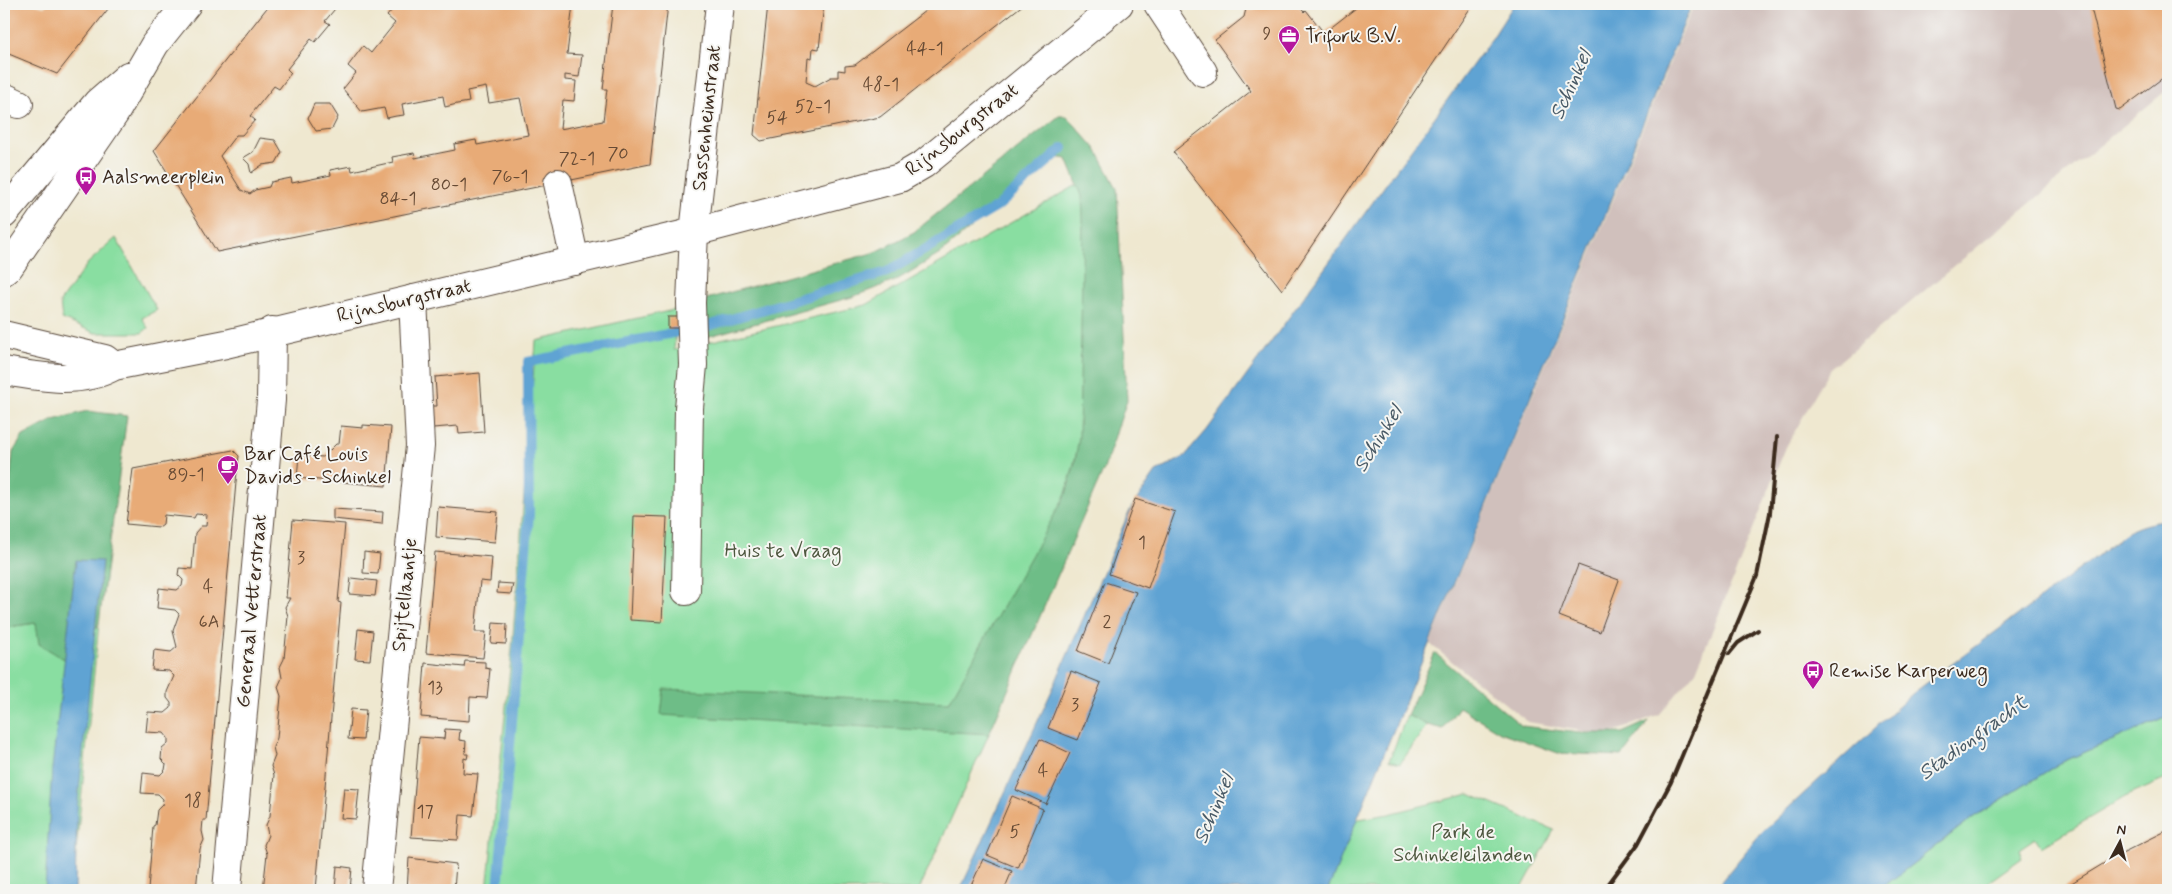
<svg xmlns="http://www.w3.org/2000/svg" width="2172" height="894" font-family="Mynerve,sans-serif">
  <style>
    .industrial { fill: #d0c0bc }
    .green { fill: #89dea1; stroke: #628460 }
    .forest { fill: #6ebd87; stroke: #547452 }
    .water { fill: #5ea3d3; stroke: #4c6678 }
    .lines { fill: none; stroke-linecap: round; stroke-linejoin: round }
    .stream { stroke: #5ea3d3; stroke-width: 10 }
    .building { fill: #e8ab77 }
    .minor-casing { stroke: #564639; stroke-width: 30 }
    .major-casing { stroke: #564639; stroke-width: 30 }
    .minor { stroke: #fff; stroke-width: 28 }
    .major { stroke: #fff; stroke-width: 28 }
    .rail { stroke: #3b2a1e; stroke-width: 4 }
    .labels { text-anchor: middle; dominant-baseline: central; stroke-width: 4; stroke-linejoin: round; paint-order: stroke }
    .number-label { font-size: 18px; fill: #664a34 }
    .poi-label { font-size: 20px; fill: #3b2a1e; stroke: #f6f6f2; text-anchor: start }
    .street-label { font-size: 20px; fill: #3b2a1e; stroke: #f6f6f2 }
    .park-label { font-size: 20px; fill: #4e573f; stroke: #f6f6f2 }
    .water-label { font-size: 21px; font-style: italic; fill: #495a66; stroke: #f6f6f2 }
  </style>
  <rect width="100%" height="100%" fill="#f6f6f2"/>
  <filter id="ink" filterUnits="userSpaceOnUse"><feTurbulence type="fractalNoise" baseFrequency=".02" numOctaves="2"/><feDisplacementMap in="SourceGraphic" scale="10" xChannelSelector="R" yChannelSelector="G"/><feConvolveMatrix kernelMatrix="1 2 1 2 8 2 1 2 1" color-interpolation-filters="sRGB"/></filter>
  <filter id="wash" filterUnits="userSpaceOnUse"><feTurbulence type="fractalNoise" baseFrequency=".0096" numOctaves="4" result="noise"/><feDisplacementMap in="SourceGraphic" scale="20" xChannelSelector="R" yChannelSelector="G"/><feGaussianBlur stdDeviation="1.12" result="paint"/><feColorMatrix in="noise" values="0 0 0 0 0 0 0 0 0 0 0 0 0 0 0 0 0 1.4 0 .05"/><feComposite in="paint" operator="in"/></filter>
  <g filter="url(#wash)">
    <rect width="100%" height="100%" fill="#efe8d0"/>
    <path class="industrial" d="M1694 4H2168V89L1830 369 1786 447 1696 671 1660 714 1606 735 1528 722 1430 644Z"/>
    <g class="green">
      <path d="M1086 180 1116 292 1064 504 933 730 989 734 919 890H487L512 648 536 341 678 309 674 350 866 305Z"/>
      <path d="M116 238 157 310 142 318 148 328 142 333H95L62 319 60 302 88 263Z"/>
      <path d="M36 623 89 642 99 623 72 890H4V624L8 627Z"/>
      <path d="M1407 715 1427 725 1400 764 1389 761Z"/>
      <path d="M2168 716V778L2125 797 2041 847 2035 838 2019 849 2022 858 1977 890H1879L1972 818 2060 763Z"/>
      <path d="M1469 794 1554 830 1521 890H1312L1341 822 1389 814Z"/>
    </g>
    <g class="forest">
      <path d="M1059 116H1067L1096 149 1117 188 1127 400 1104 469 989 734 661 715 664 689 949 702 1066 494 1075 462 1079 436 1083 218 1082 196 1067 159 1054 157 940 254 895 281 852 297 695 340 699 301 876 252 914 232Z"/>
      <path d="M87 411 127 416 99 623 89 642 64 659 39 644 36 623 8 627 4 624V506L10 482 13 452 23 436 53 420Z"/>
      <path d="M1435 653 1522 726 1579 733H1622L1649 721 1622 756 1558 753 1500 732 1459 707 1443 729 1427 725 1407 715Z"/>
    </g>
    <g class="water">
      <path d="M1514 4H1692L1328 890H960L1053 688 1131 508 1156 472 1184 457 1207 430 1493 37Z"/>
      <path d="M2168 520V716L2060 763 1972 818 1879 890H1714L1761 833 1912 694 2116 542C2128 527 2150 523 2168 520Z"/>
      <path d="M76 560 102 561 77 811 75 890H45L52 768Z"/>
    </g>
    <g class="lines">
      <path class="stream" d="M498 890 529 514 528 362 708 326 887 272 997 207 1063 148"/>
    </g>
    <g id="blocks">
      <g class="building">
        <path d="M4 4H34L44 7 47 4H112L57 74 4 52Z"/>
        <path d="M270 4H339L325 21 330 24 315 42 311 39 287 69 291 73 279 89 274 86 250 116 255 120 242 135H236L220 156 241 190 250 194 255 190 269 187 271 182 291 178 292 183 331 175 330 170 351 166 352 171 393 162 392 157 414 153 415 158 455 150 454 144 476 140 477 145 528 135 520 98 489 103 486 87 467 91 469 102 457 104 445 107 443 96 402 104 404 115 396 116 387 118 384 108 362 112 343 89 356 73 348 66 363 46 371 53 395 23 387 16 397 4H573L567 54 582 55 579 77 565 75V80L576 81 574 101 563 100 560 129 603 121 607 89H603L613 4H668L650 164 217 252 154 151Z"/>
        <path d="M768 4H824L819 49 813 48 812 58 808 57 806 82 815 86 831 77H838V70L845 71V66L855 65 934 4H1024L880 117 761 141 754 135Z"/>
        <path d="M1261 4H1297L1304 12 1306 10 1324 33 1361 4H1473L1282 290 1173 152 1251 91 1215 40 1244 17 1246 9H1254Z"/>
        <path d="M2090 4H2168V74L2120 110 2116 109Z"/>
        <path d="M314 104H330L338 117 332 129 316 131 308 118Z"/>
        <path d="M260 138 275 140 282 152 276 163 262 165 251 173 249 164 243 158 253 152Z"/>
        <rect x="668" y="317" width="11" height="11"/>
        <path d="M480 373 484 432 459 434 458 426 433 428 432 406H437L435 377Z"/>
        <path d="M363 425 391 427 386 486 297 478 299 455 323 457 336 444H339L341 426 363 428Z"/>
        <path d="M233 450 239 456 237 471 206 820H203L202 831 204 840 200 849 196 890H148L153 826 155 825 157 810 162 805 163 799 158 794 141 793 143 773 160 775 165 770 166 764 161 759 162 748 168 743V738L164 733 146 732 148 712 165 713 171 708V703L167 698V692L174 676 169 671 152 670 154 650 171 652 177 647 173 631 179 614 175 610 157 608 159 588 177 590 182 586 183 580 178 575 179 568 192 569 195 533 201 526H206L207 515 196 514 194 518 164 515 163 524 159 527 126 524 133 469Z"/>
        <path d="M1135 499 1175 512 1148 588 1109 574Z"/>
        <path d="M438 507 498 512 495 542 436 537Z"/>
        <path d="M333 509 383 512 382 524 333 519Z"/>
        <path d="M634 516 667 517 662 622 630 620Z"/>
        <path d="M293 520 345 524 338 602 341 603 316 890H263L267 854 264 845 268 835 266 825 270 816 274 775 271 766 275 756 273 747 277 738 281 696 278 687 282 678 280 667 284 659 288 616 285 607 290 598H286Z"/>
        <path d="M364 552 380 554 378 574 363 573Z"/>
        <path d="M435 552 492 557 490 582 480 581 475 632H486L483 658 426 653Z"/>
        <path d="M1578 565 1619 580 1600 632 1559 616Z"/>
        <path d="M351 578 377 581 375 596 349 594Z"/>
        <path d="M1105 582 1136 592 1108 663 1078 651Z"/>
        <path d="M498 583 513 584 511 594 497 593Z"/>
        <path d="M493 623 507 624 506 644 491 643Z"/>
        <path d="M358 629 373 631 370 660 355 659Z"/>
        <path d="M465 661 485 662V668L490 669 487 698 470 697 469 721 421 717 425 663 464 667Z"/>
        <path d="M1071 671 1101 683 1078 740 1048 728Z"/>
        <path d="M351 709 366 710 363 740 348 739Z"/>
        <path d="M445 729 460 730 459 740 466 741 465 754H468L467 759 464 758 463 773 478 774 473 816 460 815 458 840 411 837 419 737 444 739Z"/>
        <path d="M1040 739 1070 753 1046 804 1016 790Z"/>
        <path d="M344 788 359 789 356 819 341 818Z"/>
        <path d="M1012 796 1043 809 1018 868 987 855Z"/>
        <path d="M2168 830V890H2060L2116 856Z"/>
        <path d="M409 858 456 864 454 890H407Z"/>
        <path d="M983 859 1012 871 1004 890H969Z"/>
        <path d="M337 866 352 868 350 890H335Z"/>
      </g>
    </g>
  </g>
  <g filter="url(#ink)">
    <use href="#blocks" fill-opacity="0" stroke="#564639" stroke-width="1"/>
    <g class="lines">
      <g class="minor-casing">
        <g id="minor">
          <path d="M1158 4 1203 72"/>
          <path d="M4 97 19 104"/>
          <path d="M558 183 575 261"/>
          <path d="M4 335 105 359 114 366"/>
          <path d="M4 371C39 377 81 385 114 366L226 344 694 232 900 178 924 164 1119 4"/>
          <path d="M686 591 689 408 693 365 691 303 694 232 720 4"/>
          <path d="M227 890 271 400 272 331"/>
          <path d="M376 890 420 446 413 299"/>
        </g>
      </g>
      <g class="major-casing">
        <g id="major">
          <path d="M4 214 98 102 128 76"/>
          <path d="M4 271 9 267 115 113 155 44 187 4"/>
        </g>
      </g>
      <use href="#minor" class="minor"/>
      <use href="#major" class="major"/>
      <g class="rail">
        <path d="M1729 654 1738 643 1758 630"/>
        <path d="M1604 890 1638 844 1671 782 1757 576 1770 513 1777 437"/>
      </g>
    </g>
  </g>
  <defs>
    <g id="office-pin" transform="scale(1.125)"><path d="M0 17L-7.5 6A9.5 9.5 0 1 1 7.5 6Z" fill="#b5179e" stroke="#f6f6f2"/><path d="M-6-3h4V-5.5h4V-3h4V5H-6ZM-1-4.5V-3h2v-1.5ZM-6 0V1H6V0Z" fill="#fff"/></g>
    <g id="bus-pin" transform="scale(1.125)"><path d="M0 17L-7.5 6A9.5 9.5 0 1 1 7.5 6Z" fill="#b5179e" stroke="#f6f6f2"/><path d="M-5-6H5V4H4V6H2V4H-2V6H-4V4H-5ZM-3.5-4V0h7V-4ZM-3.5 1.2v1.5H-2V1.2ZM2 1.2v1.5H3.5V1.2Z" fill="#fff"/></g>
    <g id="cafe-pin" transform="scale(1.125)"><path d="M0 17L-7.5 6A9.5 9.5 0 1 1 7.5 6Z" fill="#b5179e" stroke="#f6f6f2"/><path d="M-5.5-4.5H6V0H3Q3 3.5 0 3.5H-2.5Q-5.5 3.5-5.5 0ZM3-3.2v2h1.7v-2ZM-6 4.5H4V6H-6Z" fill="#fff"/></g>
  </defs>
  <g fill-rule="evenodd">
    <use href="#office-pin" x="1289" y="36"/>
    <use href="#bus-pin" x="86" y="177"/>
    <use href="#cafe-pin" x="228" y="466"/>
    <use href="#bus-pin" x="1813" y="671"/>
  </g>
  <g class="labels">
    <g class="number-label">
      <text x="1267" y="34">9</text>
      <text x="925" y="49">44-1</text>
      <text x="881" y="85">48-1</text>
      <text x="813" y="107">52-1</text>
      <text x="777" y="118">54</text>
      <text x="618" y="154">70</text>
      <text x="577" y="159">72-1</text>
      <text x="510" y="177">76-1</text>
      <text x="449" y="185">80-1</text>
      <text x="398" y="199">84-1</text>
      <text x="186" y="475">89-1</text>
      <text x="1142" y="543">1</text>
      <text x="301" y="558">3</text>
      <text x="208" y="587">4</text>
      <text x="209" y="622">6A</text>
      <text x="1107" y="622">2</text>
      <text x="435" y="688">13</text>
      <text x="1075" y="705">3</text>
      <text x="1043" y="771">4</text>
      <text x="193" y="801">18</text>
      <text x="425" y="812">17</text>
      <text x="1015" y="832">5</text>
    </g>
    <g class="poi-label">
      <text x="1305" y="36">Trifork B.V.</text>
      <text x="102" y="177">Aalsmeerplein</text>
      <text x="244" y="454">Bar Café Louis<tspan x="244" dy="23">Davids - Schinkel</tspan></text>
      <text x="1829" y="671">Remise Karperweg</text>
    </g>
    <g class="street-label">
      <text transform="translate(707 118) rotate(-84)">Sassenheimstraat</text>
      <text transform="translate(962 130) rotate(-38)">Rijnsburgstraat</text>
      <text transform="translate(404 301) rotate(-13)">Rijnsburgstraat</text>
      <text transform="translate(405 595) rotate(-84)">Spijtellaantje</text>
      <text transform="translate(252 611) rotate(-85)">Generaal Vetterstraat</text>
    </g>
    <g class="park-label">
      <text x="783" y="551">Huis te Vraag</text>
      <text x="1463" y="832">Park de<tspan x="1463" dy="23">Schinkeleilanden</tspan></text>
    </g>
    <g class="water-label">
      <text transform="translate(1571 85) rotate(-66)">Schinkel</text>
      <text transform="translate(1378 439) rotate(-58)">Schinkel</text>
      <text transform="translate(1973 738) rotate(-36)">Stadiongracht</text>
      <text transform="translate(1214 809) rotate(-67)">Schinkel</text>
    </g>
  </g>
  <rect width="2172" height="894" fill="none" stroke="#f6f6f2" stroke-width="20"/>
  <g transform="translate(2120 842) rotate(7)" stroke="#f6f6f2" stroke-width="4" paint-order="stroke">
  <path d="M0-4L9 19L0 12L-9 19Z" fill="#3b2a1e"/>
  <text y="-8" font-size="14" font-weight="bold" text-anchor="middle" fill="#3b2a1e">N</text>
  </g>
</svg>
